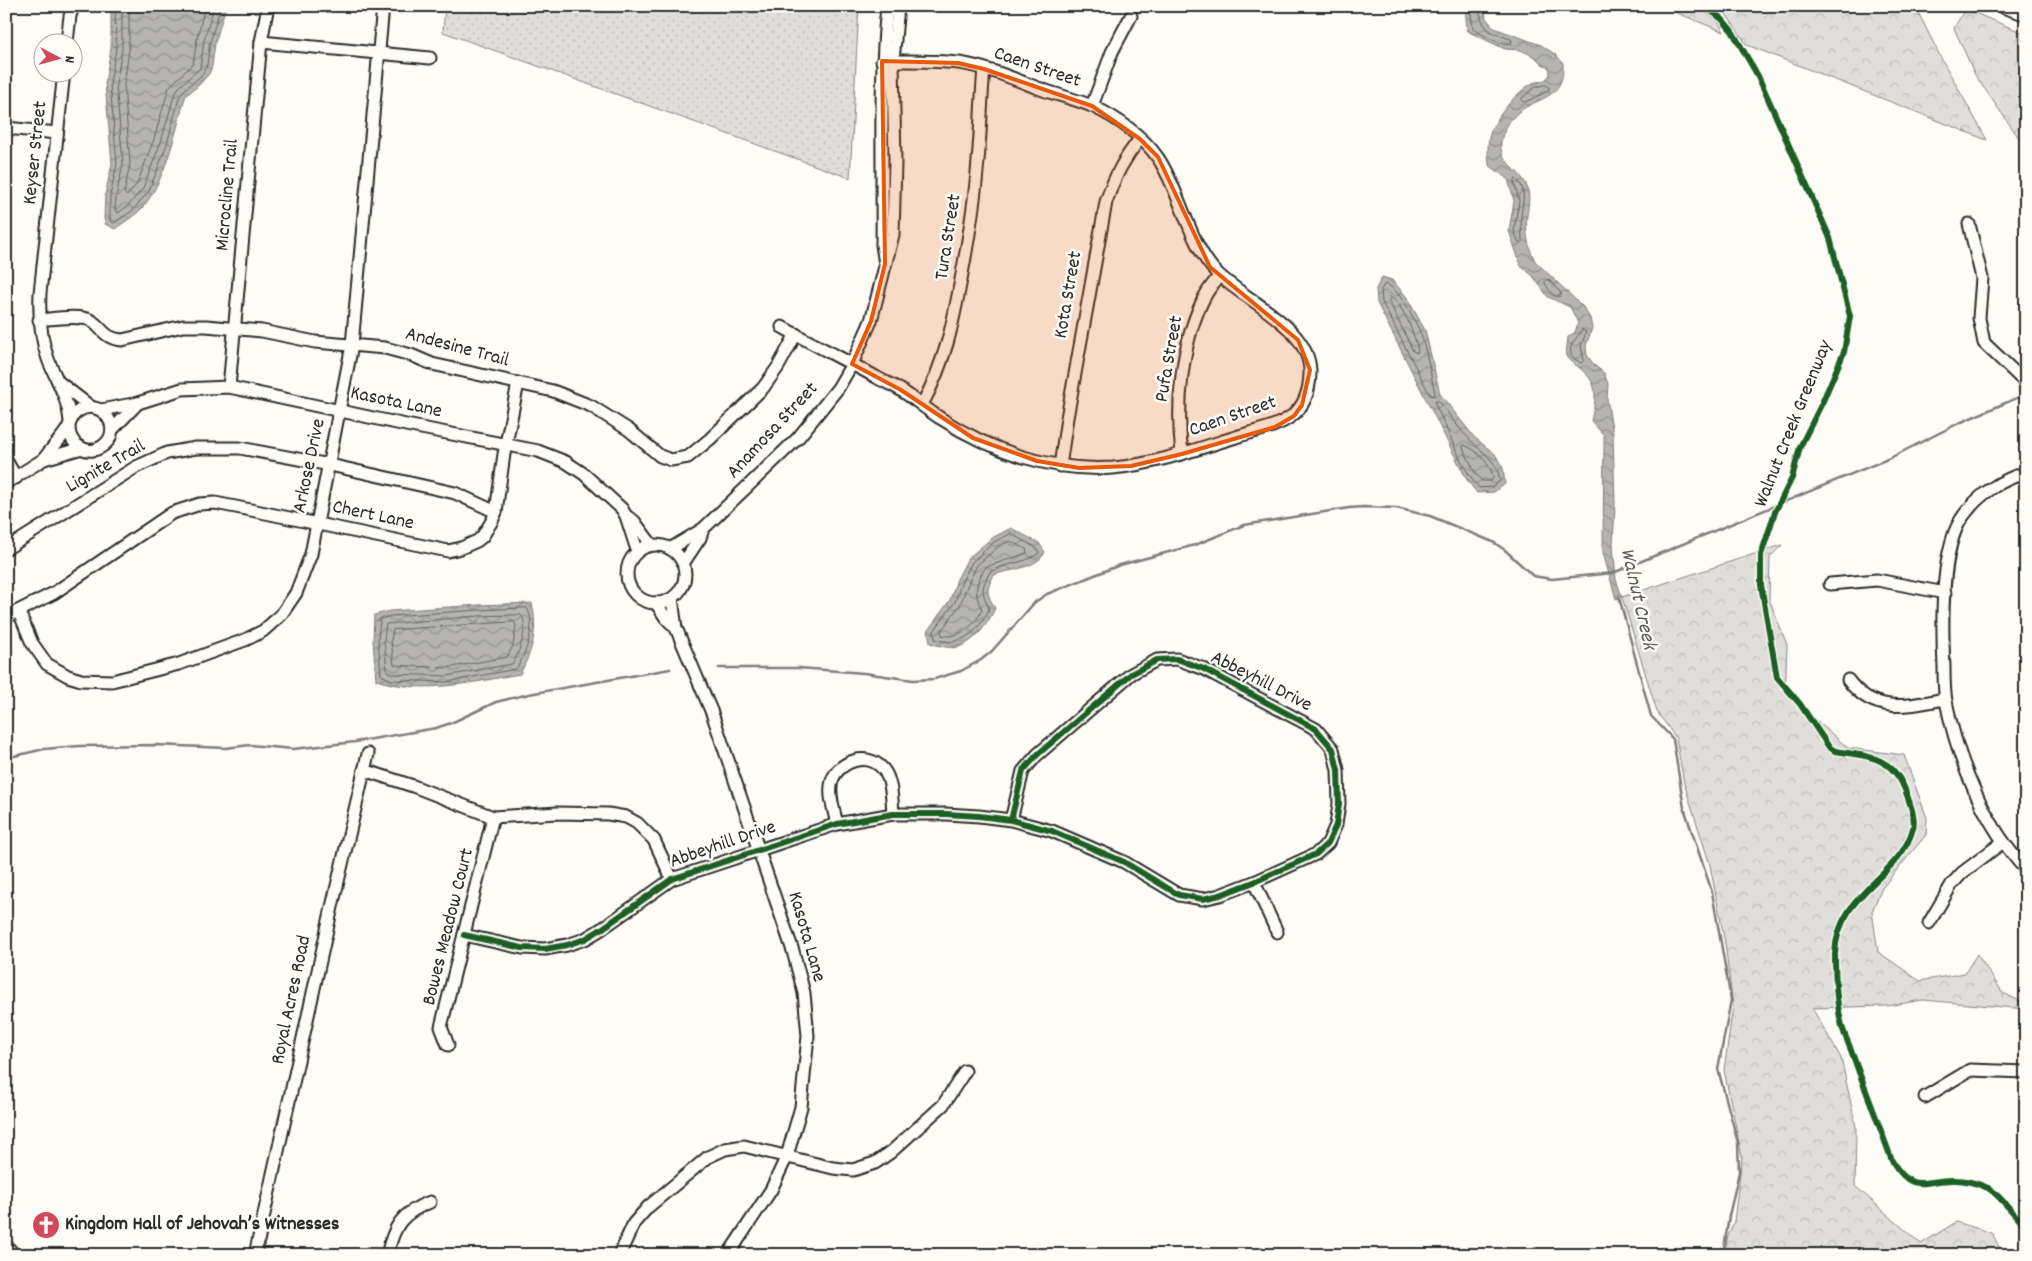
<svg xmlns="http://www.w3.org/2000/svg" width="2032" height="1261" font-family="Dekko,sans-serif">
  <style>
    .grass { fill: url(#grass-dots); stroke: #858482 }
    .forest { fill: url(#forest-crowns); stroke: #858482 }
    .water { fill: url(#water-waves); stroke: #7e7d7b }
    .lines { fill: none; stroke-linecap: round; stroke-linejoin: round }
    .shore { stroke: #626261; stroke-width: 1 }
    .stream { stroke: #7e7d7b; stroke-width: 2.5 }
    .minor-casing { stroke: #2b2b2b; stroke-width: 15 }
    .major-casing { stroke: #2b2b2b; stroke-width: 18 }
    .minor { stroke: #fdfcf7; stroke-width: 11 }
    .major { stroke: #fdfcf7; stroke-width: 14 }
    .cycleway-casing { stroke: #fdfcf7; stroke-width: 9 }
    .cycleway { stroke: #1b5e20; stroke-width: 6 }
    .marked { fill: #e8590c; fill-opacity: 0.2; stroke: #e8590c; stroke-width: 4; stroke-linejoin: round }
    .labels { text-anchor: middle; dominant-baseline: central; stroke-width: 5; stroke-linejoin: round; paint-order: stroke }
    .street-label { font-size: 20px; fill: #2b2b2b; stroke: #fdfcf7 }
    .poi-label { font-size: 20px; font-weight: bold; fill: #2b2b2b; stroke: #fdfcf7; text-anchor: start }
    .water-label { font-size: 21px; font-style: italic; fill: #5b5b5a; stroke: #fdfcf7 }
  </style>
  <defs>
    <pattern id="grass-dots" width="8" height="8" patternUnits="userSpaceOnUse" patternTransform="scale(1.25)"><rect width="8" height="8" fill="#dfdeda"/><path d="M2 2h.1M6 6h.1" fill="none" stroke="#c0bfbb" stroke-width="1.8" stroke-linecap="round"/></pattern>
    <pattern id="forest-crowns" width="20" height="18" patternUnits="userSpaceOnUse" patternTransform="scale(1.25)"><rect width="20" height="18" fill="#dfdeda"/><path d="M2 6a3 3 0 1 1 6 0M12 15a3 3 0 1 1 6 0" fill="none" stroke="#c0bfbb"/></pattern>
    <pattern id="water-waves" width="16" height="10" patternUnits="userSpaceOnUse" patternTransform="scale(1.25)"><rect width="16" height="10" fill="#b5b4b1"/><path d="M0 5q4-4 8 0t8 0" fill="none" stroke="#939390"/></pattern>
  </defs>
  <rect width="100%" height="100%" fill="#fdfcf7"/>
  <filter id="ink" filterUnits="userSpaceOnUse"><feTurbulence type="fractalNoise" baseFrequency=".02" numOctaves="2"/><feDisplacementMap in="SourceGraphic" scale="10" xChannelSelector="R" yChannelSelector="G"/><feConvolveMatrix kernelMatrix="1 2 1 2 8 2 1 2 1" color-interpolation-filters="sRGB"/></filter>
  <g filter="url(#ink)">
    <path class="grass" d="M445 6H859L850 178 443 32Z"/>
    <g class="forest">
      <path d="M1660 6H1696L1718 21 1724 32Z"/>
      <path d="M1718 6H1915L1941 58 1987 140 1747 45 1724 11Z"/>
      <path d="M1965 9 2026 34V148L1975 75 1954 28Z"/>
      <path d="M1782 545 1770 557 1769 599 1787 645 1785 693 1848 748 1904 755 1927 818 1926 835 1882 888 1872 911 1878 952 1920 981 1965 973 1977 954 2003 993 2026 1004V1009L1923 1000 1887 1006 1812 1008 1841 1058 1856 1127 1855 1186 1921 1244 1956 1222 1992 1233 2003 1255H1725L1727 1239 1734 1221 1742 1157 1724 1070 1733 1006 1725 943 1710 865 1684 783 1676 738 1657 712 1622 597Z"/>
    </g>
    <g class="water">
      <path d="M111 6H226L215 43 212 66 209 74 197 87 186 95 184 101C176 132 164 184 142 208 135 216 124 222 115 229L105 224 104 218 105 195 112 164 105 83 111 48Z"/>
      <path d="M1465 6H1484L1486 18 1494 28 1541 45 1556 55 1563 63C1563 71 1563 79 1559 85 1548 105 1519 99 1505 130 1502 137 1500 142 1501 149 1503 165 1525 173 1528 190 1530 199 1528 207 1527 216 1525 231 1528 247 1535 261L1583 307 1590 318 1592 328 1586 346 1587 355 1594 365 1604 373 1608 384 1607 399 1613 434 1615 505 1613 544 1616 579 1622 597 1616 599 1603 553 1604 440V435L1591 421C1595 402 1600 386 1584 372 1577 365 1571 363 1566 355L1568 337 1575 332 1578 323 1570 307 1548 297 1533 276 1521 266 1509 231 1514 201 1508 179 1489 165C1488 155 1487 144 1490 134 1495 118 1518 90 1533 83 1537 81 1544 82 1547 78 1551 75 1550 72 1549 68L1541 63 1535 57 1521 50 1505 49 1471 33 1467 30Z"/>
      <path d="M1382 277 1392 280 1406 296 1425 330 1440 394 1474 437 1495 454 1503 468 1505 484 1494 492 1477 493 1467 480 1377 303 1376 289Z"/>
      <path d="M1011 528 1039 543 1045 552C1037 569 1010 569 994 575 986 590 986 593 995 608 989 622 977 640 961 646 952 650 940 646 930 643L928 630 950 600 957 579 968 558 992 538Z"/>
      <path d="M532 603C538 631 533 649 520 674 473 682 423 695 376 680L373 641 374 615 390 611 479 605Z"/>
    </g>
    <g class="lines">
      <g class="shore">
        <path d="M115 6 116 48 110 84 117 164 110 196V221L114 223 132 211 149 191 167 144 179 98 183 91 202 75 207 65 210 42 221 6"/>
        <path d="M122 6V49L116 84 123 164 116 197 115 210 118 213 128 206 143 188 161 142 174 96 179 87 200 68 204 41 214 6"/>
        <path d="M129 6V50L124 85 130 164 124 193 127 196 137 184 154 139 169 87 193 64 197 39 205 6"/>
        <path d="M1470 6 1473 29C1484 35 1498 46 1512 43L1511 39C1491 33 1481 30 1479 6"/>
        <path d="M1546 85 1549 87 1548 91 1525 102 1522 101V98L1535 87Z"/>
        <path d="M1516 179C1528 189 1522 204 1521 217 1521 225 1522 233 1522 241L1520 243 1518 242 1514 230 1519 201 1514 182Z"/>
        <path d="M1546 280H1549L1561 293V296C1553 298 1549 290 1545 283Z"/>
        <path d="M1385 284C1396 284 1416 321 1420 332 1427 351 1430 373 1435 393L1433 396 1430 395 1382 302 1381 290Z"/>
        <path d="M1390 297C1403 303 1415 336 1418 350L1417 353 1413 351 1389 301Z"/>
        <path d="M1582 330 1586 332 1581 346 1584 360 1581 363C1561 352 1574 342 1582 330Z"/>
        <path d="M1436 401H1439C1449 415 1459 429 1471 441 1484 454 1497 460 1500 480L1493 487 1479 488C1459 465 1449 431 1435 404Z"/>
        <path d="M1464 445C1476 449 1492 465 1493 478L1491 481H1482L1476 474 1463 448Z"/>
        <path d="M1011 534 1035 547 1039 552 1038 554C1023 564 1005 563 990 572 980 590 982 591 989 609 979 632 960 648 935 639L934 631 955 602 962 581 972 562 994 542Z"/>
        <path d="M1010 541 1026 549 1027 553 986 567C976 581 973 593 982 609 977 624 958 640 942 635L941 631 960 605 968 584 977 565 998 547Z"/>
        <path d="M527 608C537 624 526 655 516 669L447 682 392 680 381 675 378 640 380 619 391 616 479 610Z"/>
        <path d="M521 615C530 623 519 655 512 664L446 676 393 674 387 671 384 640 386 624 479 616Z"/>
        <path d="M514 622 516 625 513 646 507 657 446 668 394 665 391 640 393 630Z"/>
      </g>
      <g class="stream">
        <path d="M1619 597 1651 716 1673 739 1684 808 1712 892 1731 1000 1718 1069 1738 1143 1739 1172 1729 1216 1723 1255"/>
        <path d="M719 668H799L864 673 913 680 934 679 961 671 981 660 992 651 1035 602 1047 594 1062 588 1120 565 1195 545 1244 525 1349 508 1363 507 1396 508 1430 516 1493 542 1505 550 1533 576 1552 579 1613 573 1890 458 1957 424 2026 394"/>
        <path d="M6 758 44 749 79 746 157 745 226 748 250 745 293 749 355 742 436 728 451 723 496 702 529 694 670 669"/>
      </g>
      <g class="minor-casing">
        <g id="minor">
          <path d="M67 42 70 16 73 6"/>
          <path d="M261 42 430 58"/>
          <path d="M64 72 40 293C39 316 40 337 48 359 56 380 68 397 70 421"/>
          <path d="M1092 106 1112 52 1131 16"/>
          <path d="M6 128 57 133"/>
          <path d="M1969 224 1982 278 1979 318 1984 343 2026 383"/>
          <path d="M885 264 882 245C883 165 879 86 887 6"/>
          <path d="M39 320C52 319 81 314 92 321 104 330 104 338 122 340L183 326H206L262 331 315 342 385 348 411 355 432 364 553 391 591 406 629 430 660 456 671 460 688 457 710 439 763 388 778 367 796 334"/>
          <path d="M782 327C813 344 845 360 876 377 884 382 894 385 902 391 915 399 927 410 940 418 991 451 1052 472 1113 468 1156 464 1197 449 1239 436 1277 425 1309 421 1310 373 1311 327 1245 301 1217 273 1190 247 1180 190 1158 158 1143 136 1117 118 1094 107 1076 99 1056 95 1038 88 1012 78 986 67 959 63 934 60 907 61 882 61"/>
          <path d="M60 383 91 407"/>
          <path d="M229 387 261 42 268 6"/>
          <path d="M922 405C946 360 953 324 962 274 969 237 975 199 978 161 981 130 981 100 984 69"/>
          <path d="M101 410 138 403 182 389 229 387 406 425 538 451 566 462 584 474 622 509 626 516 637 550"/>
          <path d="M112 430 138 403"/>
          <path d="M1182 454C1176 406 1181 346 1202 302 1206 292 1213 284 1219 276"/>
          <path d="M44 459C51 448 61 440 68 428 71 422 71 416 77 412 99 395 125 428 104 445 88 458 69 445 69 427"/>
          <path d="M6 460 16 478"/>
          <path d="M1060 466 1067 418 1106 202C1114 177 1124 158 1140 139"/>
          <path d="M2026 473C2002 479 1979 494 1964 515 1940 546 1942 628 1944 667 1944 678 1944 690 1946 701 1958 762 1984 824 2026 870"/>
          <path d="M6 483 44 459 82 448"/>
          <path d="M626 516 634 521 651 544"/>
          <circle cx="656" cy="574" r="29"/>
          <path d="M6 549 136 467 167 453 196 448H240L330 465 455 493 496 512"/>
          <path d="M670 549 703 529 798 438 838 388 852 364 871 321 893 235 895 162 893 61 898 6"/>
          <path d="M684 562 700 538 703 529"/>
          <path d="M1830 584 1877 580 1945 593"/>
          <path d="M672 599 676 628 712 713 793 951 804 993 808 1036 801 1107 787 1156 771 1190 728 1255"/>
          <path d="M656 603 666 618 676 628"/>
          <path d="M19 612 32 643 47 664 68 676 81 680 112 681 179 664 245 640 263 631 281 615 296 593 311 554 352 345 383 6"/>
          <path d="M6 617 54 593 172 513 200 504 215 503 251 510 448 551 461 548 477 541 482 537 492 521 496 512 504 454 518 383"/>
          <path d="M1848 680C1874 715 1908 706 1945 699"/>
          <path d="M364 770 413 786 493 817 557 813 608 814 626 817 637 823 654 840 672 879"/>
          <path d="M837 824C834 811 828 793 832 781 838 761 868 751 883 769 892 780 892 800 893 814"/>
          <path d="M1254 882 1277 932"/>
          <path d="M1929 923 1952 884 1962 873 2003 842"/>
          <path d="M464 935 522 948 545 949 567 945 585 939 603 928 672 879 837 824 893 814H946L979 816 1011 820 1052 831 1124 862 1179 895 1203 899 1220 895 1254 882 1316 854 1328 843 1336 825 1339 804 1338 770 1333 749 1316 729 1204 669 1177 659 1157 660 1131 674 1037 755 1023 771 1011 820"/>
          <path d="M448 1045 441 1027 493 817"/>
          <path d="M1925 1097 1970 1070 2026 1072"/>
          <path d="M6 1245 14 1255"/>
          <path d="M255 1255 332 907 368 754"/>
          <path d="M387 1255C394 1226 401 1213 430 1202"/>
          <path d="M619 1255 634 1223 648 1207 708 1157 725 1149 744 1146 833 1168 853 1170 875 1163 891 1152 943 1105 965 1071"/>
        </g>
      </g>
      <g class="major-casing">
        <path id="major" d="M2004 6 2026 13"/>
      </g>
      <use href="#minor" class="minor"/>
      <use href="#major" class="major"/>
      <g class="cycleway-casing">
        <g id="cycleway">
          <path d="M1705 6 1722 19 1732 31 1758 76 1830 238 1850 316 1844 352 1822 403 1800 447 1792 478 1775 512 1761 555V585L1777 677 1800 704 1829 747 1835 751C1871 757 1894 756 1907 795 1910 804 1916 818 1913 828 1901 877 1837 892 1835 954 1835 977 1836 1003 1842 1026 1844 1034 1848 1042 1851 1050 1864 1087 1879 1124 1892 1161 1914 1196 1923 1179 1955 1180 1966 1180 1979 1184 1988 1188 1999 1194 2017 1218 2026 1227"/>
          <path d="M464 935 522 948 545 949 567 945 585 939 603 928 672 879 837 824 893 814H946L979 816 1011 820 1052 831 1124 862 1179 895 1203 899 1220 895 1254 882 1316 854 1328 843 1336 825 1339 804 1338 770 1333 749 1316 729 1204 669 1177 659 1157 660 1131 674 1037 755 1023 771 1011 820"/>
        </g>
      </g>
      <use href="#cycleway" class="cycleway"/>
    </g>
  </g>
  <path class="marked" d="M882 61 958 63 984 69 1092 106 1140 139 1158 157 1210 267 1298 340 1310 370 1302 405 1294 416 1275 427 1182 454 1131 466 1079 468 1037 461 973 438 901 390 852 364 871 321 885 264Z"/>
  <defs>
    <g id="church-disc" transform="scale(1.4375)"><circle r="9.5" fill="#d1495b" stroke="#fdfcf7"/><path d="M-1.2-6h2.4v3.5h3.3v2.4h-3.3V6h-2.4V-.1h-3.3v-2.4h3.3Z" fill="#fff"/></g>
  </defs>
  <g fill-rule="evenodd">
    <use href="#church-disc" x="46" y="1225"/>
  </g>
  <g class="labels">
    <g class="street-label">
      <text transform="translate(1037 68) rotate(19)">Caen Street</text>
      <text transform="translate(36 153) rotate(-84)">Keyser Street</text>
      <text transform="translate(228 195) rotate(-85)">Microcline Trail</text>
      <text transform="translate(949 237) rotate(-81)">Tura Street</text>
      <text transform="translate(1069 295) rotate(-80)">Kota Street</text>
      <text transform="translate(457 348) rotate(15)">Andesine Trail</text>
      <text transform="translate(1170 359) rotate(-80)">Pufa Street</text>
      <text transform="translate(396 403) rotate(12)">Kasota Lane</text>
      <text transform="translate(1233 417) rotate(-19)">Caen Street</text>
      <text transform="translate(1794 424) rotate(-68)">Walnut Creek Greenway</text>
      <text transform="translate(773 431) rotate(-47)">Anamosa Street</text>
      <text transform="translate(310 466) rotate(-78)">Arkose Drive</text>
      <text transform="translate(106 467) rotate(-30)">Lignite Trail</text>
      <text transform="translate(373 516) rotate(12)">Chert Lane</text>
      <text transform="translate(1261 682) rotate(27)">Abbeyhill Drive</text>
      <text transform="translate(723 845) rotate(-19)">Abbeyhill Drive</text>
      <text transform="translate(449 927) rotate(-76)">Bowes Meadow Court</text>
      <text transform="translate(806 937) rotate(74)">Kasota Lane</text>
      <text transform="translate(292 1000) rotate(-78)">Royal Acres Road</text>
    </g>
    <g class="poi-label">
      <text x="65" y="1225">Kingdom Hall of Jehovah’s Witnesses</text>
    </g>
    <g class="water-label">
      <text transform="translate(1637 599) rotate(77)">Walnut Creek</text>
    </g>
  </g>
  <rect width="2032" height="1261" fill="none" stroke="#fdfcf7" stroke-width="25"/>
  <rect x="12" y="12" width="2007" height="1236" fill="none" stroke="#2b2b2b" stroke-width="2" filter="url(#ink)"/>
  <g transform="translate(58 58) rotate(96)"><circle r="24" fill="#fdfcf7" stroke="#a9a8a5"/>
  <path d="M0-4L9 19L0 12L-9 19Z" fill="#d1495b"/>
  <text y="-8" font-size="14" font-weight="bold" text-anchor="middle" fill="#2b2b2b">N</text>
  </g>
</svg>
